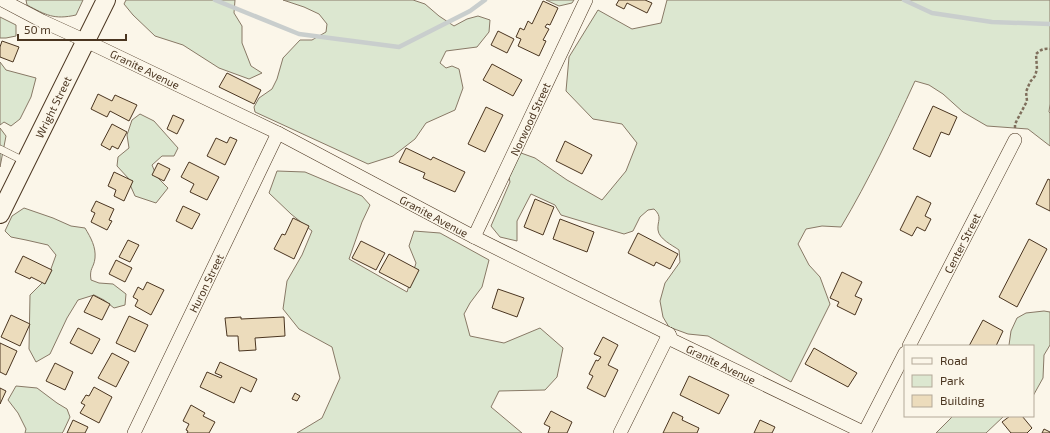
<svg xmlns="http://www.w3.org/2000/svg" width="1050" height="433" font-family="'Exo 2',sans-serif">
  <style>
    .green { fill: #dce7d0; stroke: #887966 }
    .lines { fill: none; stroke-linecap: round; stroke-linejoin: round }
    .stream { stroke: #c9cecd; stroke-width: 4.5 }
    .building { fill: #ecdcbc; stroke: #4a3520 }
    .lane-casing { stroke: #4a3520; stroke-width: 8 }
    .street-casing { stroke: #4a3520; stroke-width: 14 }
    .secondary-casing { stroke: #4a3520; stroke-width: 20 }
    .path { stroke: #7f6f5c; stroke-width: 2.5; stroke-dasharray: 3 2; stroke-linecap: butt }
    .lane { stroke: #fbf6e9; stroke-width: 7 }
    .street { stroke: #fbf6e9; stroke-width: 13 }
    .secondary { stroke: #fbf6e9; stroke-width: 18 }
    .labels { text-anchor: middle; dominant-baseline: central; stroke-width: 3; stroke-linejoin: round; paint-order: stroke }
    .street-label { font-size: 11px; fill: #4a3520; stroke: #fbf6e9 }
  </style>
  <rect width="100%" height="100%" fill="#fbf6e9"/>
  <g class="green">
    <path d="M26 0H83L76 15C54 20 46 15 27 5Z"/>
    <path d="M126 0H235L234 13 242 26V43L251 66 262 73 249 79 219 68 183 45 155 36 133 15 124 4Z"/>
    <path d="M283 0H413L425 4 439 16 454 26 467 19 478 16 490 20 489 32 477 47 446 51 440 63 446 68 452 66 459 69 463 88 455 110 426 123 415 139 393 156 368 164 255 112 254 107 259 98 272 89 277 79 283 58 300 40H312L326 32 327 24 319 14 304 7Z"/>
    <path d="M546 0H574L572 3 559 6Z"/>
    <path d="M667 0H1050V104L1049 112 1050 113V146L1028 129 987 126 963 112 943 94 929 85 915 81C892 131 869 180 841 227L822 226 806 229 798 244 809 265 820 277 830 304 791 382 708 336 688 334 669 327 663 317 660 301 665 283 680 262 679 250C672 245 659 239 658 230 657 221 663 217 654 209L648 210 640 217 633 231 624 234 561 215 555 205 531 194 517 221V241L500 237 491 226 510 182 508 173 513 163 521 153 535 158 567 180 602 200 626 171 637 143 622 124 593 119 566 91 569 57 598 10 632 29 661 23Z"/>
    <path d="M0 17 16 25V36L6 38H0Z"/>
    <path d="M0 62 6 70 36 78 31 97 20 119 11 126 4 122 0 125Z"/>
    <path d="M140 114 154 121 178 148 174 156H162L152 165 157 177 168 188 156 203 135 196 131 187 129 179 117 166 118 157 129 148 127 135 132 120Z"/>
    <path d="M0 128 6 136 0 167Z"/>
    <path d="M277 171 305 172 362 196 370 205 362 222 349 259 407 292 416 263 409 246 414 231 440 233 489 260 482 287 470 303 464 314 470 336 504 343 540 328 563 348 557 377 545 390 499 391 491 407 522 433H297L322 418 340 378 332 347 299 329 283 309 287 281 302 255 312 231 291 214 269 193Z"/>
    <path d="M24 208 53 218 71 226 85 228C91 238 96 247 95 258 94 268 89 268 91 280L99 283 113 284 126 294 125 305 114 308 104 300 94 295 78 300 67 318 50 354 36 362 29 349 30 295 48 277 56 255 48 245 26 240 11 237 5 231 12 216Z"/>
    <path d="M1044 311 1050 312V345L1044 355 1043 378 1033 396V346H1009V345L1011 331 1017 318 1026 313Z"/>
    <path d="M16 386 37 388 57 403 67 409 70 417 63 432 62 433H25L26 429 18 413 8 400Z"/>
    <path d="M953 416H1004L986 433H936Z"/>
  </g>
  <g class="lines">
    <g class="stream">
      <path d="M215 0 299 34 399 47 470 11 485 0"/>
      <path d="M904 0 932 13 992 22 1050 24"/>
    </g>
  </g>
  <g class="building">
    <path d="M619 0H645L652 3 647 13 627 3 624 9 616 5Z"/>
    <path d="M543 1 558 8 550 25 547 24 545 27 549 29 543 40 546 41 539 56 518 46 521 39 516 37 520 28 524 30 528 21 532 24Z"/>
    <path d="M498 31 514 39 507 53 491 45Z"/>
    <path d="M2 41 19 47 13 62 0 57V47Z"/>
    <path d="M492 64 522 80 513 96 483 80Z"/>
    <path d="M227 73 261 90 254 104 219 87Z"/>
    <path d="M98 94 112 101 115 95 137 105 129 121 110 111 107 117 91 109Z"/>
    <path d="M933 106 957 117 949 135 941 132 930 157 913 149Z"/>
    <path d="M486 107 503 115 485 152 468 144Z"/>
    <path d="M173 115 184 120 177 134 167 129Z"/>
    <path d="M112 124 127 132 118 149 112 146 110 150 101 145Z"/>
    <path d="M230 137 237 140 225 165 207 156 216 138 227 143Z"/>
    <path d="M565 141 592 155 582 174 556 161Z"/>
    <path d="M406 148 431 160 433 157 465 172 455 192 423 178 425 173 399 162Z"/>
    <path d="M189 162 219 177 207 200 190 192 194 184 181 177Z"/>
    <path d="M158 163 170 169 164 181 152 175Z"/>
    <path d="M114 172 133 181 124 201 114 196 116 190 108 186Z"/>
    <path d="M1048 179 1050 180V211L1036 204Z"/>
    <path d="M917 196 931 203 925 216 931 219 925 231 917 227 912 236 900 230Z"/>
    <path d="M535 199 554 207 543 235 524 227Z"/>
    <path d="M96 201 114 209 109 220 112 221 107 230 91 222 95 213 91 211Z"/>
    <path d="M183 206 200 214 192 229 176 221Z"/>
    <path d="M293 218 309 226 294 259 274 249 282 234 285 235Z"/>
    <path d="M560 219 594 232 587 252 553 239Z"/>
    <path d="M638 233 678 254 670 269 656 262 654 266 628 253Z"/>
    <path d="M1029 239 1047 249 1017 307 999 297Z"/>
    <path d="M128 240 139 245 130 262 119 257Z"/>
    <path d="M361 241 385 253 376 270 352 258Z"/>
    <path d="M389 254 419 270 410 288 379 272Z"/>
    <path d="M23 256 52 270 45 284 31 277 30 279 15 272Z"/>
    <path d="M116 260 132 268 125 282 109 274Z"/>
    <path d="M842 272 862 282 855 296 862 299 855 315 837 306 839 302 830 298Z"/>
    <path d="M147 282 164 290 151 315 135 306 138 300 133 297 138 287 143 290Z"/>
    <path d="M498 289 524 298 517 317 492 308Z"/>
    <path d="M93 295 110 304 102 320 84 312Z"/>
    <path d="M11 315 30 324 20 346 1 337Z"/>
    <path d="M129 316 148 325 135 352 116 343Z"/>
    <path d="M241 317V319L284 317 285 336 255 338 256 350 239 351 238 336H227L225 318Z"/>
    <path d="M983 320 1003 331 996 346H969Z"/>
    <path d="M78 328 100 339 92 354 70 343Z"/>
    <path d="M603 337 618 345 608 365 618 370 605 397 587 388 593 376 589 374 596 360 598 361 601 357 594 354Z"/>
    <path d="M0 343 17 351 6 375 0 372Z"/>
    <path d="M814 348 857 373 848 387 805 364Z"/>
    <path d="M112 353 129 362 116 387 98 378Z"/>
    <path d="M220 362 257 379 251 392 241 387 234 403 200 387 207 372 221 378 222 376 215 373Z"/>
    <path d="M55 363 73 372 65 390 46 381Z"/>
    <path d="M689 376 729 395 719 414 680 395Z"/>
    <path d="M94 387 112 397 99 423 80 413 85 405 81 403 86 395 89 396Z"/>
    <path d="M0 388 6 391 0 404Z"/>
    <path d="M295 393 300 396 297 401 292 399Z"/>
    <path d="M191 405 205 413 203 416 215 422 209 433H187L188 431 186 430 189 424 183 421Z"/>
    <path d="M551 411 572 422 567 433H548L550 427 544 424Z"/>
    <path d="M673 412 683 417 682 420 699 428 697 433H663Z"/>
    <path d="M1010 416H1022L1032 428 1027 433H1011L1002 422Z"/>
    <path d="M73 420 88 427 85 433H67Z"/>
    <path d="M760 420 775 427 772 433H754Z"/>
    <path d="M1044 429 1050 432V433H1042Z"/>
  </g>
  <g class="lines">
    <g class="lane-casing">
      <path id="lane" d="M0 149 26 162"/>
    </g>
    <g class="street-casing">
      <g id="street">
        <path d="M2 0 42 21 86 41 278 133 474 237 669 334 672 340 865 433"/>
        <path d="M474 237 586 0"/>
        <path d="M909 346 1015 140"/>
        <path d="M134 433 278 133"/>
        <path d="M620 433 669 334"/>
        <path d="M864 433 905 353"/>
      </g>
    </g>
    <g class="secondary-casing">
      <path id="secondary" d="M0 214 106 0"/>
    </g>
    <path class="path" d="M1015 128V124L1027 101 1026 92 1030 82 1035 76 1037 69 1036 54C1040 50 1044 48 1050 49"/>
    <use href="#lane" class="lane"/>
    <use href="#street" class="street"/>
    <use href="#secondary" class="secondary"/>
  </g>
  <g class="labels">
    <g class="street-label">
      <text transform="translate(145 69) rotate(26)">Granite Avenue</text>
      <text transform="translate(53 107) rotate(-64)">Wright Street</text>
      <text transform="translate(530 119) rotate(-65)">Norwood Street</text>
      <text transform="translate(434 216) rotate(28)">Granite Avenue</text>
      <text transform="translate(962 243) rotate(-63)">Center Street</text>
      <text transform="translate(206 283) rotate(-64)">Huron Street</text>
      <text transform="translate(721 364) rotate(26)">Granite Avenue</text>
    </g>
  </g>
  <rect x="904" y="345" width="130" height="72" fill="#fbf6e9" stroke="#b4a999"/>
  <rect x="912" y="358" width="20" height="6" fill="#fbf6e9" stroke="#b4a999"/>
  <text x="940" y="365" font-size="12" fill="#4a3520">Road</text>
  <rect x="912" y="375" width="20" height="12" fill="#dce7d0" stroke="#b4a999"/>
  <text x="940" y="385" font-size="12" fill="#4a3520">Park</text>
  <rect x="912" y="395" width="20" height="12" fill="#ecdcbc" stroke="#b4a999"/>
  <text x="940" y="405" font-size="12" fill="#4a3520">Building</text>
  <path d="M18 34v6h108v-6" fill="none" stroke="#4a3520" stroke-width="2"/>
  <text x="24" y="34" font-size="12" fill="#4a3520" stroke="#fbf6e9" stroke-width="3" paint-order="stroke">50 m</text>
</svg>
